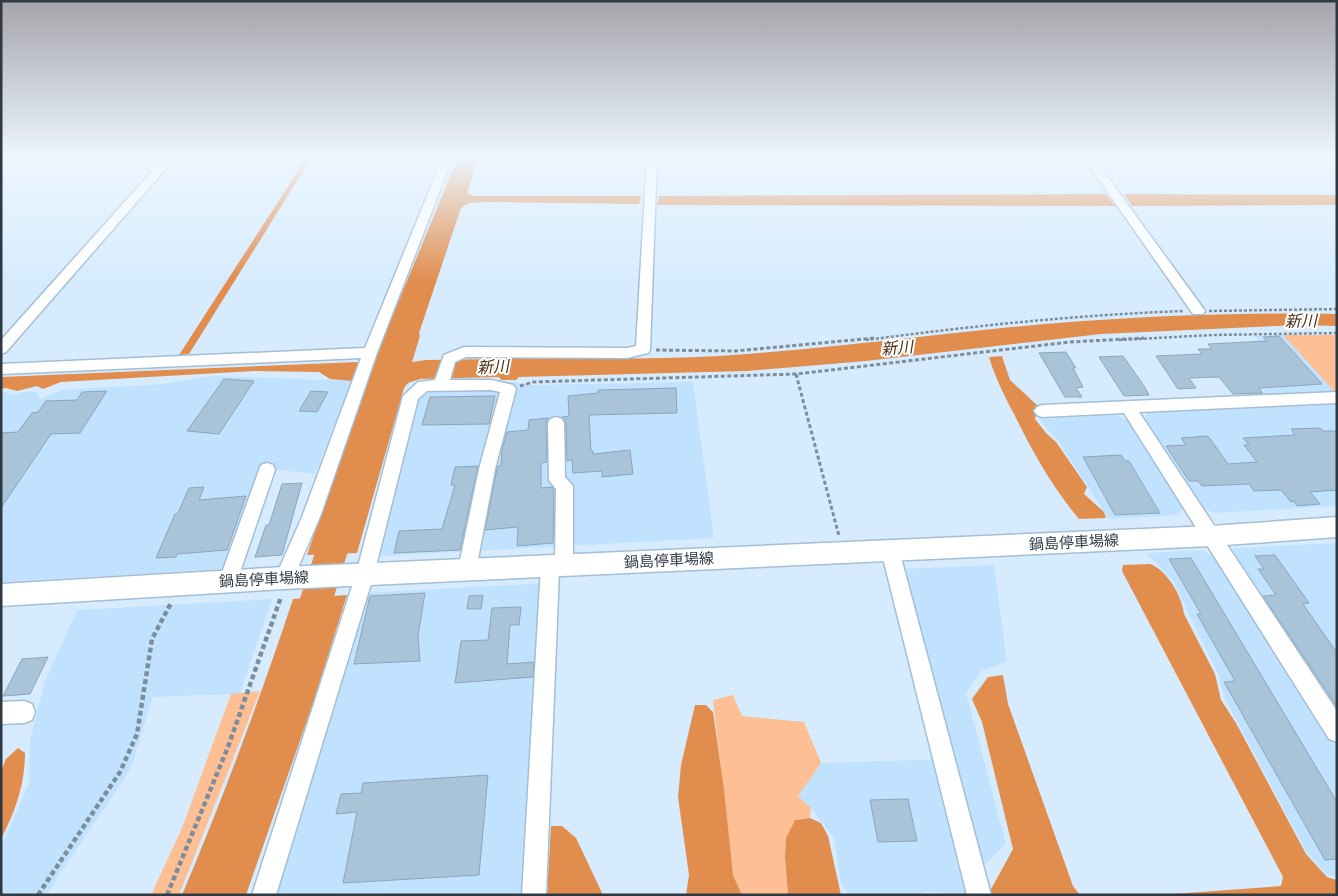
<svg xmlns="http://www.w3.org/2000/svg" width="1338" height="896" font-family="Poppins,'Noto Sans JP',sans-serif">
  <style>
    .built { fill: #c0e2fe }
    .green { fill: #febf94 }
    .water { fill: #e08d4e }
    .lines { fill: none; stroke-linecap: round; stroke-linejoin: round }
    .river { fill: #e08d4e; fill-rule: evenodd }
    .building { fill: #a9c4d9; stroke: #8ba5ba }
    .minor-casing { stroke: #a4bed4; stroke-width: 3 }
    .major-casing { stroke: #a4bed4; stroke-width: 3 }
    .path-far2 { stroke: #7d8e9b; stroke-width: 2.5; stroke-dasharray: 3 2; stroke-linecap: butt }
    .path-far1 { stroke: #7d8e9b; stroke-width: 3; stroke-dasharray: 4 2.5; stroke-linecap: butt }
    .path { stroke: #7d8e9b; stroke-width: 4.5; stroke-dasharray: 5 3; stroke-linecap: butt }
    .minor { fill: #fff; fill-rule: evenodd }
    .major { fill: #fff; fill-rule: evenodd }
    .labels { text-anchor: middle; dominant-baseline: central; stroke-width: 4; stroke-linejoin: round; paint-order: stroke }
    .street-label { font-size: 15px; fill: #2e3942; stroke: #fff }
    .water-label { font-size: 16px; font-style: italic; fill: #4c2b10; stroke: #fff }
  </style>
  <rect width="100%" height="100%" fill="#d6ecfe"/>
  <g class="built">
    <path d="M1283 335 1335 392 1267 395 1242 363 1277 362 1254 336Z"/>
    <path d="M212 376 352 381 315 474 261 468 225 569 1 582V391L14 395 24 392H36L40 399 62 390 163 384Z"/>
    <path d="M514 382 532 385 693 382 714 538 362 557 409 388 423 383Z"/>
    <path d="M1337 404V506L1214 513 1201 507 1144 420 1147 413Z"/>
    <path d="M1117 415 1127 420 1183 508 1178 515 1109 519 1058 441 1039 419Z"/>
    <path d="M1337 543V707L1328 702 1232 555 1234 548Z"/>
    <path d="M1202 550 1213 556 1337 749V877L1326 874 1306 851 1224 697 1219 676 1173 581 1146 553Z"/>
    <path d="M994 565 1007 662 981 671 966 693 1006 844 968 881 971 895 927 892 917 895H849L841 883 834 838 811 808 797 796 821 763 950 759 901 569Z"/>
    <path d="M546 583 524 895H274L363 593Z"/>
    <path d="M272 599 240 694 153 697 131 768 46 895H1V847L29 784 30 741 45 681 77 610Z"/>
  </g>
  <g class="green">
    <path d="M1283 335H1337V392H1335Z"/>
    <path d="M260 691 179 895H151L182 828 231 694Z"/>
    <path d="M733 695 742 716 804 722 821 763 798 796 811 808 810 818 795 820 786 838 785 858 788 895H742L733 875 713 700Z"/>
  </g>
  <g class="water">
    <path d="M307 157H312L189 354 179 355Z"/>
    <path d="M458 157H479L467 193 474 196H641L639 204 482 202 469 203 461 208 419 333 420 336 412 362 426 360 503 359 506 356 519 355 521 359C596 358 672 360 747 354 836 347 924 336 1012 327 1120 317 1229 312 1337 314V326L1299 325 1101 334 866 361 747 371 519 377 516 380H501L499 377 420 379 408 383 404 388 357 553 307 555 370 371Z"/>
    <path d="M1106 194 1115 206 657 205 659 196Z"/>
    <path d="M1124 194 1337 195V205L1132 206Z"/>
    <path d="M1002 356 1010 380 1038 406 1035 419 1046 433 1056 442 1087 487 1084 494 1104 512 1106 518 1079 519C1052 487 1032 451 1014 414 1004 395 995 377 989 357Z"/>
    <path d="M358 362 357 371 352 381 330 379 319 372 254 371 61 382 43 389 37 386 17 391 6 388 1 389V377Z"/>
    <path d="M1150 564C1167 570 1182 596 1184 614L1215 674 1221 700 1236 723 1306 854 1327 877 1337 880V895H1160L1281 886 1283 877 1122 571 1123 565Z"/>
    <path d="M347 595 312 706 246 895H182C223 798 260 699 293 599Z"/>
    <path d="M1003 675 1008 704 1073 886 1080 895H991L990 891 1013 849 982 722 972 699 988 677Z"/>
    <path d="M695 705H706L713 712 724 790 733 875 742 895H686L689 875 678 797 681 765Z"/>
    <path d="M18 748 25 753C25 784 15 812 1 839V771L6 759Z"/>
    <path d="M810 818 821 823 828 836 841 895H788L785 858 786 838 795 820Z"/>
    <path d="M551 826H562L576 838 603 895H547Z"/>
  </g>
  <g class="lines">
    <path class="river" d="M343 503 354 507 359 516 322 635 317 647 305 651 293 647 288 635 327 516 332 507Z"/>
  </g>
  <g class="building">
    <path d="M1279 336 1322 384 1259 388 1263 393 1233 394 1219 377 1189 378 1196 388 1178 389 1156 356 1202 354 1198 349H1212L1208 344 1267 341 1263 337Z"/>
    <path d="M1066 352 1076 368H1073L1083 387 1076 388 1082 397H1065L1039 353Z"/>
    <path d="M1123 356 1144 386 1149 395 1124 396 1099 357Z"/>
    <path d="M224 379 254 381 219 434 187 431Z"/>
    <path d="M676 388 677 413 589 415 591 451H593V454L630 450 633 474 602 477V471L573 473 572 460 567 461 566 423 562 417 569 416 568 396 598 393V390Z"/>
    <path d="M107 391 80 433 51 434 1 508V433L18 432 32 413 38 412 46 401 77 400 82 392Z"/>
    <path d="M311 391 328 392 317 412 299 411Z"/>
    <path d="M495 396 489 424 422 425 430 397Z"/>
    <path d="M548 418 546 423 547 462 541 463V488L552 487 554 490 553 543 517 546 518 527 485 530 497 469 498 466H501L502 450 507 432 528 430 529 420Z"/>
    <path d="M1320 428 1323 431H1337V490L1310 492 1320 504 1297 506 1294 501 1291 502 1281 490 1254 491 1249 484 1202 486 1198 481H1189L1166 446 1186 445 1181 438 1208 436 1228 464 1257 462 1244 445H1249L1243 438 1295 435 1291 429Z"/>
    <path d="M1121 455 1125 461H1129L1160 513 1115 515 1083 457Z"/>
    <path d="M478 466 460 550 394 553 399 531 442 529 455 485H451L455 467Z"/>
    <path d="M302 483 282 555 255 557 266 525H269L282 484Z"/>
    <path d="M204 487 199 500 246 496 227 550 177 554 176 557 156 558 175 514 178 513 189 488Z"/>
    <path d="M1275 555 1309 603 1303 604 1337 653V707L1263 596 1276 595 1258 569H1264L1255 556Z"/>
    <path d="M1191 558 1337 802V859L1325 860 1224 682 1235 681 1197 614H1201L1169 559Z"/>
    <path d="M425 593 418 636 420 661 354 664 370 596Z"/>
    <path d="M483 595 481 609H467L469 596Z"/>
    <path d="M521 607 519 625H510L507 664 534 662 533 677 455 683 461 641 488 640 492 608Z"/>
    <path d="M48 657 30 694 3 696 22 659Z"/>
    <path d="M488 775 479 875 343 883 357 812 336 814 341 794 361 793 363 783Z"/>
    <path d="M908 799 917 841 878 842 870 800Z"/>
  </g>
  <g class="lines">
    <g class="minor-casing">
      <g id="minor">
        <path d="M165 157H176L6 352 1 354V340Z"/>
        <path d="M443 157H453L377 353 320 517 291 584 284 586 277 584 275 578 302 517 361 358 1 374V364L365 348Z"/>
        <path d="M647 157H657L650 350 648 353 627 358 466 357 455 362 450 380H491L513 385 516 389 495 469 476 570 474 576 467 578 460 576 458 570 479 469 500 392 491 390 427 391 418 399 374 574 276 895H252L356 574 403 396 418 382 435 380 444 355 464 347 627 348 636 346Z"/>
        <path d="M1083 157H1093L1203 308 1205 311 1203 314H1193Z"/>
        <path d="M1337 392V403L1139 412 1337 711V742L1329 739 1124 413 1042 417 1037 415 1034 411 1037 407 1042 405Z"/>
        <path d="M556 417 562 419 564 423 565 477 573 486V565L571 571 564 573 559 571 546 895H522L541 566 543 560 550 558 555 560 556 489 549 480 548 423 550 419Z"/>
        <path d="M267 463 273 465 275 470 237 581 235 587 228 589 221 587 219 581 259 470 261 465Z"/>
        <path d="M890 542 896 544 899 550 991 895H967L881 550 884 544Z"/>
        <path d="M24 701 32 704 35 712 32 720 24 723 1 724V702Z"/>
      </g>
    </g>
    <g class="major-casing">
      <path id="major" d="M1337 517V537L1211 546 284 589 1 606V584L284 567 1211 526Z"/>
    </g>
    <g class="path-far2">
      <path d="M1209 311 1337 309"/>
      <path d="M866 340C971 326 1077 315 1183 311"/>
      <path d="M1119 340 1212 335 1337 333"/>
    </g>
    <g class="path-far1">
      <path d="M656 350 735 351 875 338"/>
      <path d="M796 374 839 536"/>
      <path d="M520 386 533 382 796 374 1070 342 1144 338"/>
    </g>
    <g class="path">
      <path d="M38 895 120 772 137 734 152 639 171 603"/>
      <path d="M167 895 228 747 281 597"/>
    </g>
    <use href="#minor" class="minor"/>
    <use href="#major" class="major"/>
  </g>
  <linearGradient id="sky" x2="0" y2="1"><stop stop-color="#a5a4aa"/><stop offset="0.56" stop-color="#edf6ff"/><stop offset="1" stop-color="#edf6ff" stop-opacity="0"/></linearGradient>
  <rect width="1338" height="282" fill="url(#sky)"/>
  <g class="labels">
    <g class="street-label">
      <text transform="translate(1074 542) rotate(-3)">鍋島停車場線</text>
      <text transform="translate(669 560) rotate(-3)">鍋島停車場線</text>
      <text transform="translate(264 579) rotate(-3)">鍋島停車場線</text>
    </g>
    <g class="water-label">
      <text transform="translate(1301 321) rotate(-1)">新川</text>
      <text transform="translate(897 348) rotate(-5)">新川</text>
      <text transform="translate(493 367) rotate(-3)">新川</text>
    </g>
  </g>
  <rect width="1338" height="896" fill="none" stroke="#2e3942" stroke-width="5"/>
</svg>
